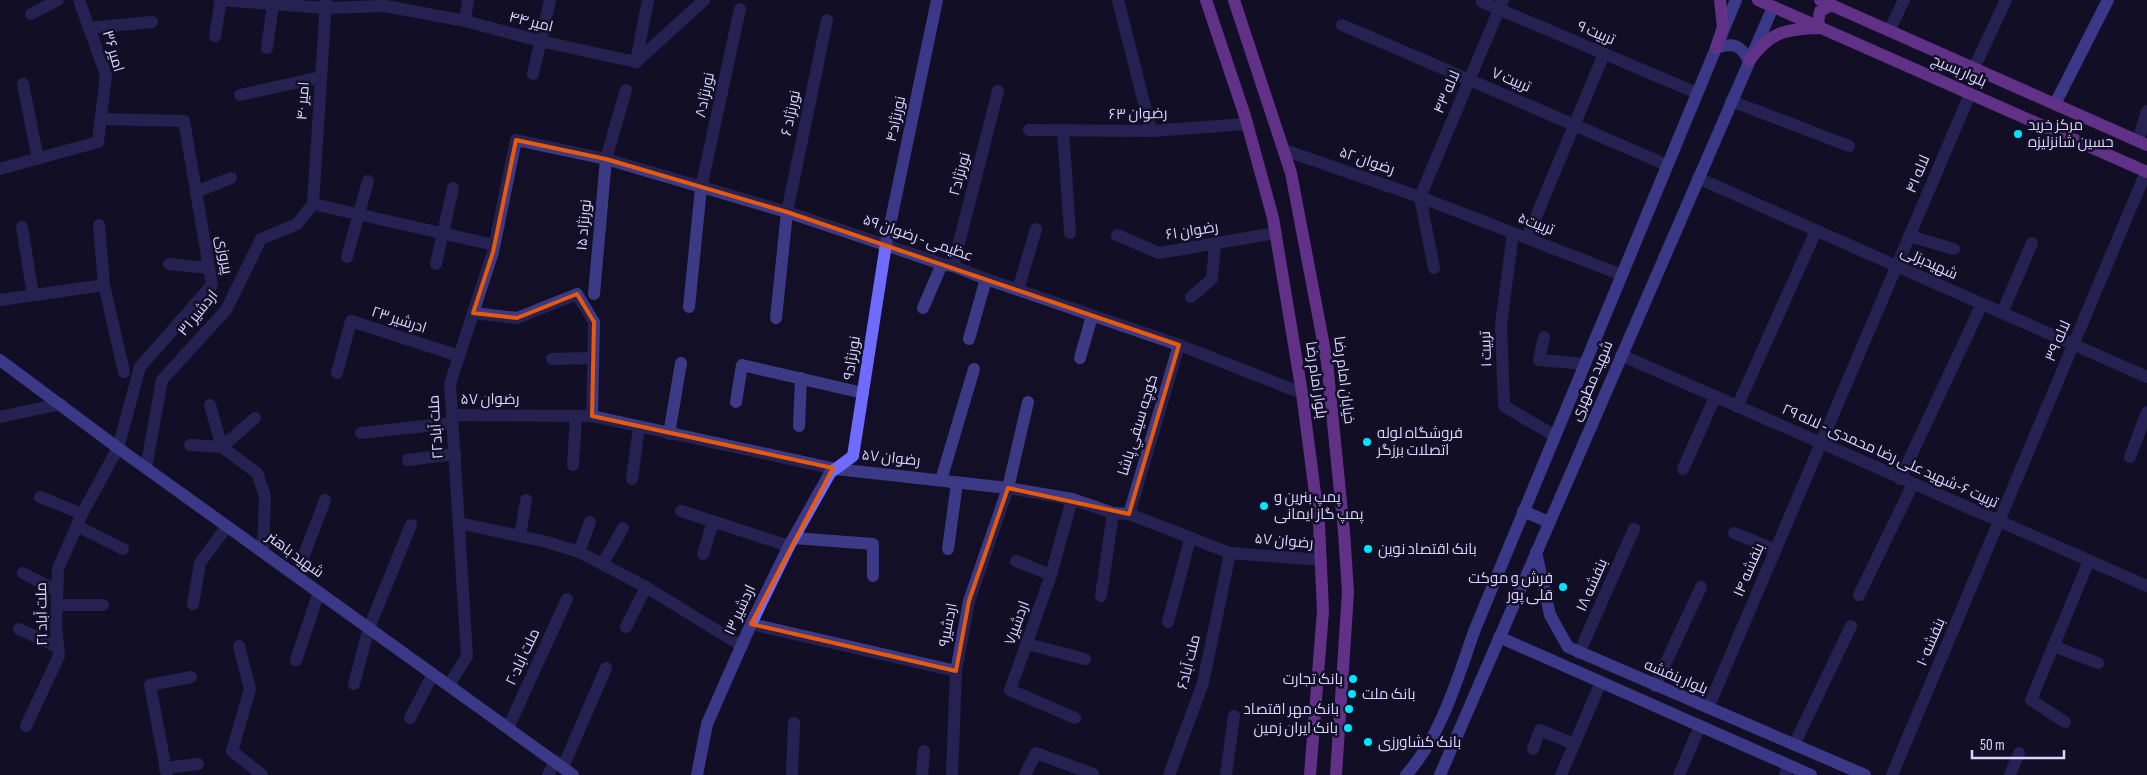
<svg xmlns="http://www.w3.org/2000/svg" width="2147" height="775" font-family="'Sofia Sans Condensed',Cairo,sans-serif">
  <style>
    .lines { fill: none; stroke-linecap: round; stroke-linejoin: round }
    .street { stroke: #3d3a85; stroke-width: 12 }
    .secondary { stroke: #6f6bff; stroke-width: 12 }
    .primary { stroke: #c25bff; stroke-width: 12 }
    .marked { fill: none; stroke: #e8590c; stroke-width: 4; stroke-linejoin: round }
    .poi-dot { fill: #00e5ff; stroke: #130f26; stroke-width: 2 }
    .labels { text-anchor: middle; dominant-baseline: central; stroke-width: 5; stroke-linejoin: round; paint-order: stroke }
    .street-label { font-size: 15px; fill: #d9d4ff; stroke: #130f26 }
    .poi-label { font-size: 15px; fill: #d9d4ff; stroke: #130f26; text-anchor: start }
  </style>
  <rect width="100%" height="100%" fill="#130f26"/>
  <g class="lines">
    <g class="street">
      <path d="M219 0 326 8 385 6 465 21 540 41 636 62"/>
      <path d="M1118 0 1151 131"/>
      <path d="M1482 2 1697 93"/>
      <path d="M31 14 58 0"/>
      <path d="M465 21 468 0"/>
      <path d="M1342 25 1667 165"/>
      <path d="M89 28 152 22"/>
      <path d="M1889 31 1904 0"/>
      <path d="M215 36 221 0"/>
      <path d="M267 48 273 4"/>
      <path d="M636 62 704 0"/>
      <path d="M636 62 648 0"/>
      <path d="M1974 68 2006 0"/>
      <path d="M533 74 550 0"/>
      <path d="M23 84 38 159"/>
      <path d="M240 95 321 77"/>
      <path d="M1731 101 1849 146"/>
      <path d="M1029 130 1151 131 1247 124"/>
      <path d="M1063 130 1070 233"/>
      <path d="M2138 141 2147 111"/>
      <path d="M1284 150 1420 197 1622 275"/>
      <path d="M0 169 98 142 106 75 79 0"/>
      <path d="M1698 178 2147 377"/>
      <path d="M196 192 231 178"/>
      <path d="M313 204 326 1"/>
      <path d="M313 204 494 245"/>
      <path d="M99 225 104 285 124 372"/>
      <path d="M22 227 33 295"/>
      <path d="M1513 233 1501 325 1504 406 1555 436"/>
      <path d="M1117 235 1159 253 1276 233"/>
      <path d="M1909 236 1954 249"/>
      <path d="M1527 238 1604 54"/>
      <path d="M347 257 368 181"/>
      <path d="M169 264 209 268"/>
      <path d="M436 264 453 188"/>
      <path d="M953 266 998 91"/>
      <path d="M1434 268 1420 197 1503 0"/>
      <path d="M1018 290 1036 229"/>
      <path d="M594 294 606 159 626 90"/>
      <path d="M1191 297 1212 279 1215 244"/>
      <path d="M0 300 104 285"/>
      <path d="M689 307 701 188 740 9"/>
      <path d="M923 308 942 264"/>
      <path d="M473 313 517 318 577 294 594 322 592 416"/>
      <path d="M2002 313 2032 243"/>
      <path d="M776 318 787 212 827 20"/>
      <path d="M1544 337 1539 360 1585 364"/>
      <path d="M969 339 986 279"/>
      <path d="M1621 355 2147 586"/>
      <path d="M1080 358 1092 316"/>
      <path d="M552 359 593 358"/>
      <path d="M337 373 351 321 459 356"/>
      <path d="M736 402 742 365 863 393"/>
      <path d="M210 405 222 447 257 473 265 496 263 552"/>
      <path d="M1737 407 1816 231"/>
      <path d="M452 415 592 416 836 469 1008 488 1072 499 1113 513 1129 514 1230 553 1321 560"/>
      <path d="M0 417 61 404"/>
      <path d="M799 426 801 378"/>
      <path d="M361 433 452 423"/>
      <path d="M669 434 681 363"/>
      <path d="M190 445 222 447 255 418"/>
      <path d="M2130 457 2147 412"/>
      <path d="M408 460 455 454"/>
      <path d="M573 465 576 416"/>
      <path d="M146 468 162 380 226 310 261 239 297 224 313 204"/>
      <path d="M1683 469 1715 397"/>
      <path d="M632 479 639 427"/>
      <path d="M1900 479 1982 304"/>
      <path d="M941 480 974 369"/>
      <path d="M40 497 82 514"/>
      <path d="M1072 499 1051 575 1010 690 1075 718"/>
      <path d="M681 511 789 546"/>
      <path d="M1129 514 1179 345"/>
      <path d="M459 523 547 542 579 552 646 587 742 646"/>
      <path d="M77 526 123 549"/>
      <path d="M1734 533 1776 550"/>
      <path d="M520 536 526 500"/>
      <path d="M794 538 873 544V576"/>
      <path d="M948 549 957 483"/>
      <path d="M579 552 590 522"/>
      <path d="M703 554 713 522"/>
      <path d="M1016 561 1051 575"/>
      <path d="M603 563 623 528"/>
      <path d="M23 573 57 591"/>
      <path d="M296 576 325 500"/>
      <path d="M1859 595 1913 484"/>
      <path d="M1101 596 1113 513"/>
      <path d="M193 604 200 563 227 526"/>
      <path d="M57 605H103"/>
      <path d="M1168 622 1190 539"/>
      <path d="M751 624 956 671"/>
      <path d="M626 627 646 587"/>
      <path d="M19 629 58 647"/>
      <path d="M1027 644 1085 659"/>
      <path d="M239 646 250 689 232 751 262 775"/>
      <path d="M2053 646 2098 663"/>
      <path d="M1579 653 1634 529"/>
      <path d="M296 660 319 592"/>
      <path d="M354 684 369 628 411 525"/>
      <path d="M449 685 467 656 450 384 493 252 516 140 606 159 787 212 942 264 953 266 986 279 1179 345 1302 393"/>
      <path d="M1655 686 1701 587"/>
      <path d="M1708 708 1970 94"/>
      <path d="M410 718 433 674"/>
      <path d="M2065 722 2031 700 2089 561"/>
      <path d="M26 726 59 656 56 627 58 569 82 514 118 448 140 367 212 285 184 121 101 119"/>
      <path d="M508 728 567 599"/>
      <path d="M1794 745 1851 626"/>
      <path d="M1533 749 1540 730 1574 744"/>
      <path d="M563 767 606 668"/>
      <path d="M165 768 198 764"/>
      <path d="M167 775 150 685 191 677"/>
      <path d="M548 775 555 761"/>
      <path d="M792 775 794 723"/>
      <path d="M922 775 924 751"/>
      <path d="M952 775 956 671 969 601 1008 488 1028 402"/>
      <path d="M1025 775 1036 753 1093 774"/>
      <path d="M1169 775 1203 683 1230 553"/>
      <path d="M1226 775 1234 716"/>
      <path d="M1561 775 1601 682"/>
      <path d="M1679 775 1700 726"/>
      <path d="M1785 775 1788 765"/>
      <path d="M1892 775 2146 172"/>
      <path d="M2010 775 2019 753"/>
    </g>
    <g class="secondary">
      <path d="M1716 48C1733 42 1741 45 1749 61"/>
      <path d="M2055 104 2108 0"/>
      <path d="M0 360 118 448 573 775"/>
      <path d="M1523 511 1549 522"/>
      <path d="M1536 552 1550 615 1568 647 1865 775"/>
      <path d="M1499 637 1811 775"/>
      <path d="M697 775 707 724 751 624 789 546 830 473 853 456 886 244 937 0"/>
      <path d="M1406 775C1442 735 1457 679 1475 629L1736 0"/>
      <path d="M1440 775 1773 7"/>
    </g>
    <g class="primary">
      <path d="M1206 0 1245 116 1273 218 1302 393 1319 524 1323 611 1310 775"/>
      <path d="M1234 0 1291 173 1327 362 1344 532 1348 592 1336 775"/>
      <path d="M1758 0 2147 172"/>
      <path d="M1820 0 2147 145"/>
      <path d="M1716 48 1723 27 1720 0"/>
      <path d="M1749 61C1771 31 1785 29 1821 28L1818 23 1820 11 1832 5"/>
    </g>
  </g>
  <path d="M0 0H2147V775H0ZM516 140 606 159 787 212 1179 345 1129 514 1008 488 969 601 956 671 751 624 833 468 592 416 594 322 577 294 517 318 473 313 493 252Z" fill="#130f26" fill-opacity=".55" fill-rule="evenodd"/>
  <path class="marked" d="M516 140 606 159 787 212 1179 345 1129 514 1008 488 969 601 956 671 751 624 833 468 592 416 594 322 577 294 517 318 473 313 493 252Z"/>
  <g class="poi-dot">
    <circle cx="2018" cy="134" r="5"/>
    <circle cx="1367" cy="442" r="5"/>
    <circle cx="1264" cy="506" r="5"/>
    <circle cx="1368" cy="549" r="5"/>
    <circle cx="1563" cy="587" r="5"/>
    <circle cx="1353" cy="679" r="5"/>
    <circle cx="1352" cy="694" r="5"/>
    <circle cx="1349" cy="709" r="5"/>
    <circle cx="1348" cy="728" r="5"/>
    <circle cx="1368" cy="742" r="5"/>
  </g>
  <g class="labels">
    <g class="street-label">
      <text transform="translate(531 22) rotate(14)">امیر ۴۴</text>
      <text transform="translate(1596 33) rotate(23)">تربیت ۹</text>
      <text transform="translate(113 51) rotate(74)">امیر ۳۶</text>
      <text transform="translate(1959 71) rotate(24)">بلوار بسیج</text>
      <text transform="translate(1511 80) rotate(23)">تربیت ۷</text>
      <text transform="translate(1447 92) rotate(-67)">لاله ۴۳</text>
      <text transform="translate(705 95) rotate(-78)">نورنژاد۸</text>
      <text transform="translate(303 101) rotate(-86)">امیر ۴۰</text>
      <text transform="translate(791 113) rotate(-78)">نورنژاد ۶</text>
      <text transform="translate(1138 114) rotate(-1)">رضوان ۶۳</text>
      <text transform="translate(896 119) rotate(-78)">نورنژاد۴</text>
      <text transform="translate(1367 161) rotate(19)">رضوان ۵۲</text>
      <text transform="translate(960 174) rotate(-75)">نورنژاد۲</text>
      <text transform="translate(1918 174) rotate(-67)">لاله ۴۱</text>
      <text transform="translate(1536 224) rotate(21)">تربیت۵</text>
      <text transform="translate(584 225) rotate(-85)">نورنژاد ۱۵</text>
      <text transform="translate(1192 231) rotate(-9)">رضوان ۶۱</text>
      <text transform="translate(918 238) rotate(19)">عظیمی - رضوان ۵۹</text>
      <text transform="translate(224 255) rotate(80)">پیروزی</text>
      <text transform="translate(1929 263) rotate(24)">شهیدبزلی</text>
      <text transform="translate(198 313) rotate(-51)">اردشیر ۳۱</text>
      <text transform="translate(399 320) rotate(18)">ادرشیر ۲۳</text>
      <text transform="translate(2058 341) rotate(-67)">لاله ۳۹</text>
      <text transform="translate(1486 349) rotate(-92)">تربیت ۱</text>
      <text transform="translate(852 358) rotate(-81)">نورنژاد۹</text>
      <text transform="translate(1316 380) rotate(82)">بلوار امام رضا</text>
      <text transform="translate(1344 380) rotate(83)">خیابان امام رضا</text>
      <text transform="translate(1592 381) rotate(-67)">شهید مطهری</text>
      <text x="490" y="399">رضوان ۵۷</text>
      <text transform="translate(1138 425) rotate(-73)">كوچه سيفي پاشا</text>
      <text transform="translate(436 427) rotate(-94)">ملت آباد۲۲</text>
      <text transform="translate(1890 456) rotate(24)">تربیت ۶-شهید علی رضا محمدی - لاله ۲۹</text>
      <text transform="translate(891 458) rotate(6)">رضوان ۵۷</text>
      <text transform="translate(1284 541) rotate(5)">رضوان ۵۷</text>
      <text transform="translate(295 555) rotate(36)">شهید باهنر</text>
      <text transform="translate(1749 570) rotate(-67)">بنفشه ۱۴</text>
      <text transform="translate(1592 585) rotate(-66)">بنفشه ۱۸</text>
      <text transform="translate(740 610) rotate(-65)">اردشیر ۱۳</text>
      <text transform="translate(42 614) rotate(-91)">ملت آباد ۲۱</text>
      <text transform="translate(1017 623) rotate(-70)">اردشیر۷</text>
      <text transform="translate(948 625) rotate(-79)">اردشیر۹</text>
      <text transform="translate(1931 642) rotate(-67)">بنفشه ۱۰</text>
      <text transform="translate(523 657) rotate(-65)">ملت آباد۲۰</text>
      <text transform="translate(1189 662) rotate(-76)">ملت آباد۶</text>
      <text transform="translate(1676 677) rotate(23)">بلوار بنفشه</text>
    </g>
    <g class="poi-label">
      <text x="2028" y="125">مرکز خرید<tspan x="2028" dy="17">حسین شانزلیزه</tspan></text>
      <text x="1377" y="433">فروشگاه لوله<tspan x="1377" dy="17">اتصلات برزگر</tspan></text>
      <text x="1274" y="497">پمپ بنرین و<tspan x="1274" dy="17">پمپ گاز ایمانی</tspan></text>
      <text x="1378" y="549">بانک اقتصاد نوین</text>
      <text x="1553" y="578" text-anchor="end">فرش و موکت<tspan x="1553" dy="17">قلی پور</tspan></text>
      <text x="1343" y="679" text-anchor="end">بانک تجارت</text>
      <text x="1362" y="694">بانک ملت</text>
      <text x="1339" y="709" text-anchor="end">بانک مهر اقتصاد</text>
      <text x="1338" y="728" text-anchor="end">بانک ایران زمین</text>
      <text x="1378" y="742">بانک کشاورزی</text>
    </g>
  </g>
  <path d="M1972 750v8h92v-8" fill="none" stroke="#d9d4ff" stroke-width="2.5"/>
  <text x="1980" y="750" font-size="15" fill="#d9d4ff" stroke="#130f26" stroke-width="4" paint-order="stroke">50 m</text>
</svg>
